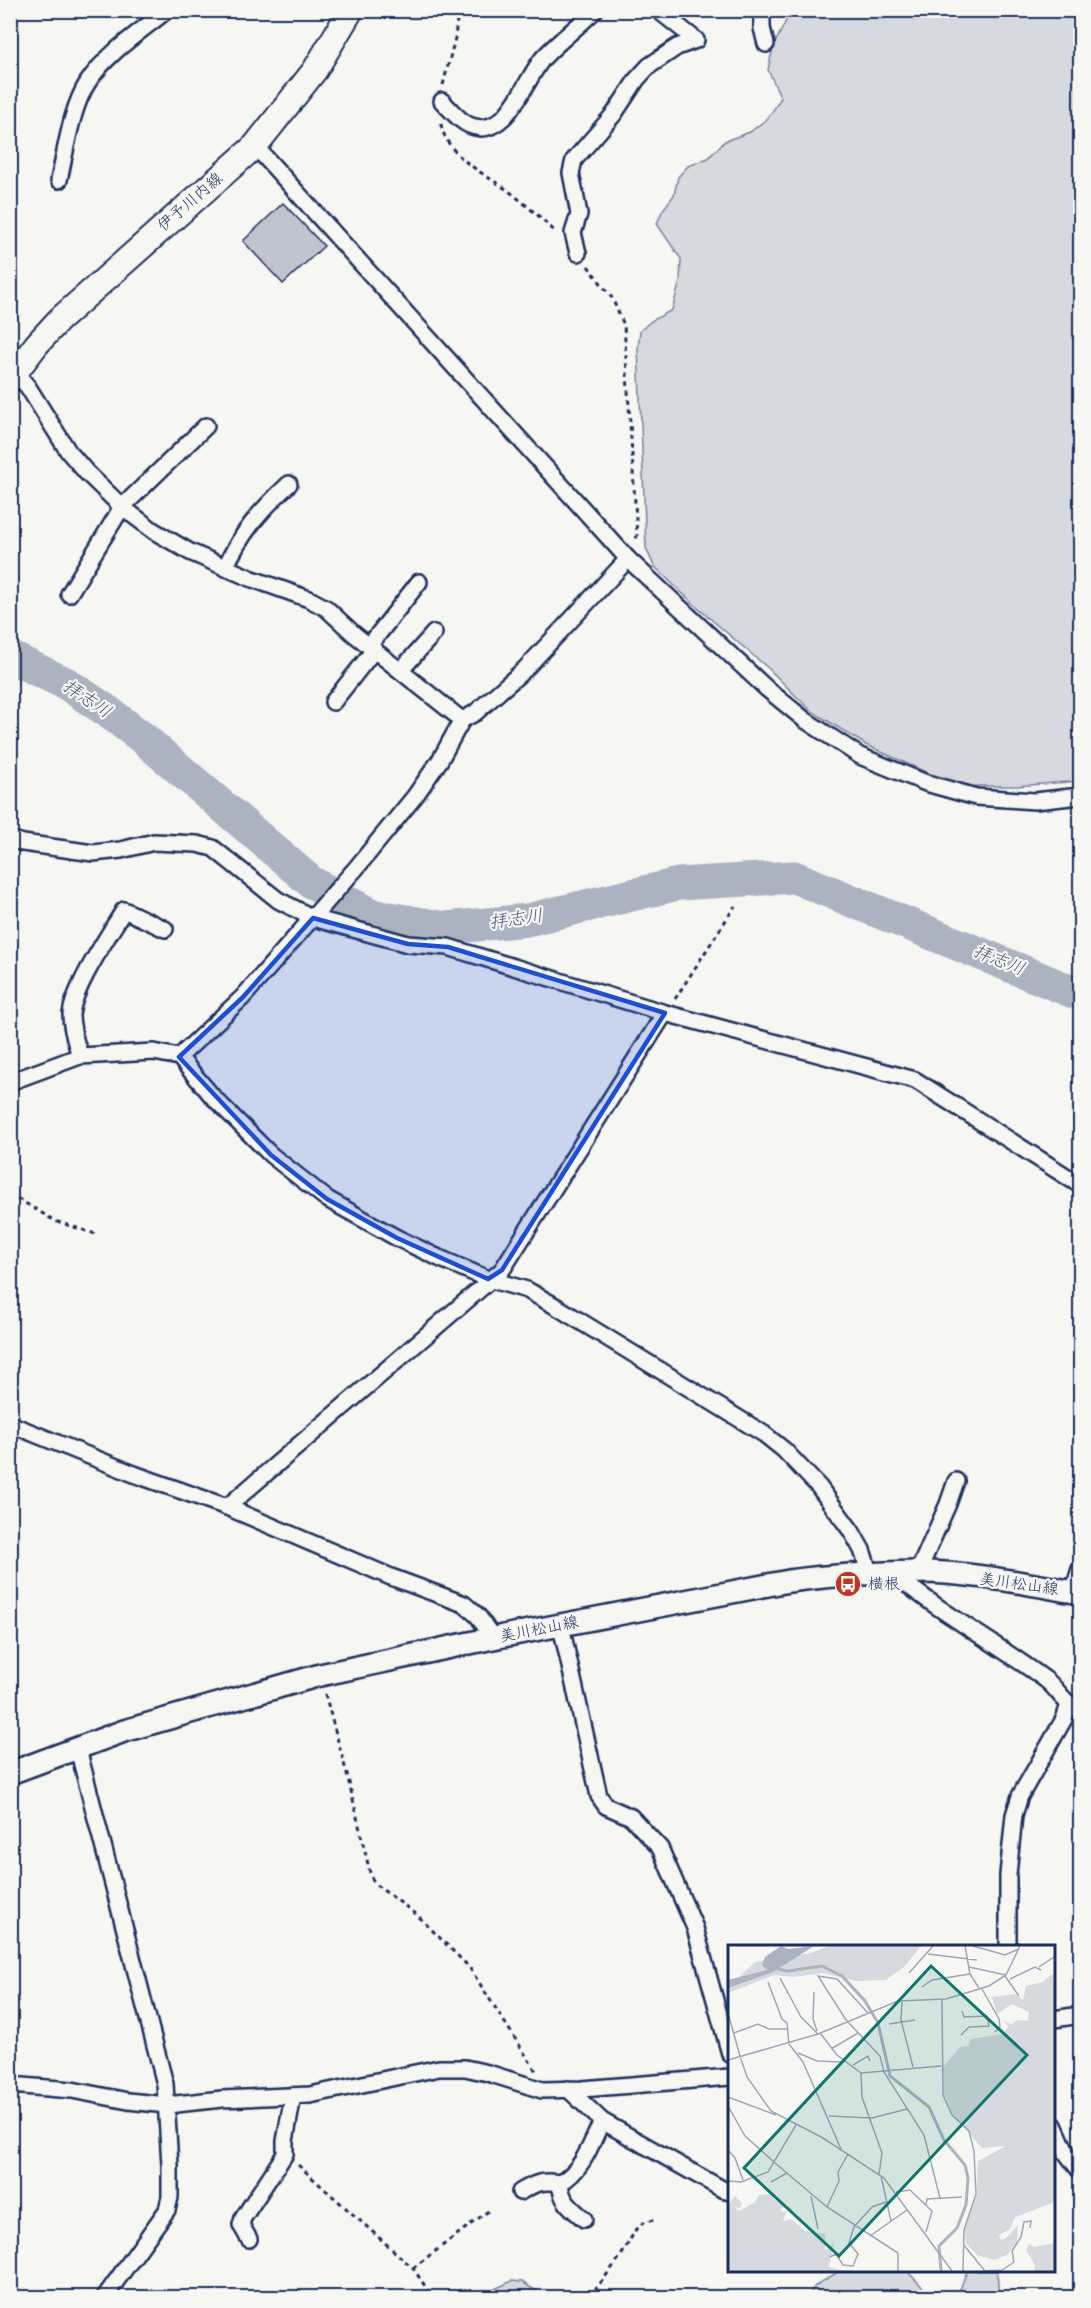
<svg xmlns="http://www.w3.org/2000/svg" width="1091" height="2308" font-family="Pangolin,'Klee One',sans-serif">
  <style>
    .green { fill: #d6d9dd; stroke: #78849e; stroke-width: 1.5 }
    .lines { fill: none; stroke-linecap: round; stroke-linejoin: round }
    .river { stroke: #abb2c0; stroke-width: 33 }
    .building { fill: #c0c4cd; stroke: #1b2f5e; stroke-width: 1.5 }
    .street-casing { stroke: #1b2f5e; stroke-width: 20 }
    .secondary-casing { stroke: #1b2f5e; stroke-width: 26 }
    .primary-casing { stroke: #1b2f5e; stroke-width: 28 }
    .path { stroke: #1b2f5e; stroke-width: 3; stroke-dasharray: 4.5 4.5; stroke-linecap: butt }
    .street { stroke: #f6f6f2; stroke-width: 15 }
    .secondary { stroke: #f6f6f2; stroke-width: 21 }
    .primary { stroke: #f6f6f2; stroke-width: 24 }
    .marked { fill: #1d4ed8; fill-opacity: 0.2; stroke: #1d4ed8; stroke-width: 4.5; stroke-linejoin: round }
    .labels { text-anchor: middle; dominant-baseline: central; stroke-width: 4.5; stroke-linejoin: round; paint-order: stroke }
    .street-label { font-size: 16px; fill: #1b2f5e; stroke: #f6f6f2 }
    .poi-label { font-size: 16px; fill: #1b2f5e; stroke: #f6f6f2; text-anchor: start }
    .water-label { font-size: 18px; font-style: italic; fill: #46567b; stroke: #f6f6f2 }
    .inset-river { fill: none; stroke: #abb2c0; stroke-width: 3 }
    .inset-road { fill: none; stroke: #9ea6b7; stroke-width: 1.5 }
    .view { fill: #0f766e; fill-opacity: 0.15; stroke: #0f766e; stroke-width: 3 }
    .inset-edge { fill: none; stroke: #1b2f5e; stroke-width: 3 }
  </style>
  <rect width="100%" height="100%" fill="#f6f6f2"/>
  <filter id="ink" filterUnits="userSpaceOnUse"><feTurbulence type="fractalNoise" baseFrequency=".0167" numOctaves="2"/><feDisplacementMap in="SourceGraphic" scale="12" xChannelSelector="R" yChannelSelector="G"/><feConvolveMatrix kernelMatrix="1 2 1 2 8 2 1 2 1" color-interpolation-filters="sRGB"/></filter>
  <g filter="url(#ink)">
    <g class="green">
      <path d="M823 10 1080 11V781L1016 786H972L928 773 866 745 810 710 769 669 699 609 654 566 646 548 638 349 640 331 651 321 672 310 680 281 681 259 657 224 662 211 674 195 678 177 688 166 708 158 725 141 750 132 768 118 781 98 768 70 773 47 788 17 800 14 820 16Z"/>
      <path d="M841 2270 907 2271 932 2297H807L815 2286Z"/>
      <path d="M967 2271H997L999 2297H957Z"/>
      <path d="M512 2281 522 2282 546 2297 512 2295 508 2297H477Z"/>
    </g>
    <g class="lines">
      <path class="river" d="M10 657 67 684 107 711 144 739 311 882 372 915 446 928 527 920 678 884 794 877 1073 992 1080 993"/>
    </g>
    <path class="building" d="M283 203 324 246 283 284 243 241Z"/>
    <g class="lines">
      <g class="street-casing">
        <g id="street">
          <path d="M762 10V28L766 44"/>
          <path d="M442 101C450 109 458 120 469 125 507 142 525 78 544 57 560 40 579 26 595 10"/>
          <path d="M255 146 628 559 767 689 805 720 860 756 926 783 976 797 1035 801 1080 796"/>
          <path d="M59 180C66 150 71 108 88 82 107 53 140 32 167 10"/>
          <path d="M578 253 573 233 579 214 571 173 574 160 614 114 637 79 649 66 677 47 696 40 658 10"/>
          <path d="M15 372 28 387 68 451 86 472 122 507 154 531 190 552 250 578 309 599 326 608 354 634 462 720"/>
          <path d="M225 568C241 533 260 511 289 484"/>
          <path d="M69 594 122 507 206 426"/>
          <path d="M369 646 419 582"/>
          <path d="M401 670 434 633"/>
          <path d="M333 702 374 650"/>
          <path d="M10 839 23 843 93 853 121 850 154 842 197 844 213 848 278 900 313 918 408 944 448 947 665 1013 915 1080 1080 1185"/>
          <path d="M80 1056C76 1043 71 1029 71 1015 73 988 109 935 124 910L165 929"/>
          <path d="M179 1057 243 997 357 867 415 796 440 760 462 720 475 713 525 669 628 559"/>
          <path d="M10 1082 80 1056 154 1052 179 1057 213 1097 271 1155 327 1199 397 1238 439 1258 488 1279 527 1290 557 1307 764 1434 784 1450 819 1487 852 1532 862 1550 870 1574"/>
          <path d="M10 1424 134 1474 227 1507 391 1577 464 1604 478 1616 493 1638"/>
          <path d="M227 1507 502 1270 665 1013"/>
          <path d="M918 1572 948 1504 956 1481"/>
          <path d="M894 1574C942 1614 996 1643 1046 1680 1060 1691 1062 1703 1080 1709"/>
          <path d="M1073 1592 1080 1569"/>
          <path d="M561 1626 599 1796 606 1806 631 1817 660 1848 695 1928 730 2054"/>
          <path d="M78 1749 165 2084 170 2165V2197L167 2210 104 2298"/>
          <path d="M1008 1946V1875L1014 1815 1020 1796 1064 1719 1069 1705"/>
          <path d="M1054 2019 1080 2015"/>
          <path d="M10 2085 72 2090 128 2101 167 2105 222 2099 310 2095 439 2068H465L488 2073 542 2090 582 2089 730 2077"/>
          <path d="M568 2089 602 2121 722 2189 730 2191"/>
          <path d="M1054 2125 1067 2154 1080 2171"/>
          <path d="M560 2183C561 2201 571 2208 584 2219"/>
          <path d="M520 2192C535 2183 543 2180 560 2183 583 2170 591 2144 602 2121"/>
          <path d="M249 2239 241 2225 243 2218 285 2154V2141L293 2096"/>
        </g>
      </g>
      <g class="secondary-casing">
        <path id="secondary" d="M10 1773 124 1731 320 1675 493 1638 789 1581C832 1575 875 1573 917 1572 971 1572 1028 1584 1080 1593"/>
      </g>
      <g class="primary-casing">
        <path id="primary" d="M10 379 37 344 59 320 255 146 315 70 351 10"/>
      </g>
      <g class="path">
        <path d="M443 85 455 38 458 10"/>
        <path d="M441 124C447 158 486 174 510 192 526 205 542 218 556 233"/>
        <path d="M588 266 612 298 624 325 637 536 634 542"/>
        <path d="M675 999 735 906"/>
        <path d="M10 1194 55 1221 96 1234"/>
        <path d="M325 1694 347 1774 371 1877 376 1885 416 1914 469 1967 536 2071"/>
        <path d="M298 2165 413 2268 433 2298"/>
        <path d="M413 2268 491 2209"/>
        <path d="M589 2298 621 2256 636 2229 643 2223 657 2219"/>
      </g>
      <use href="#street" class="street"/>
      <use href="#secondary" class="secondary"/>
      <use href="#primary" class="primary"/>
    </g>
  </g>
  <path class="marked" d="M313 918 408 944 448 947 665 1013 502 1270 488 1279 397 1238 327 1199 271 1155 179 1057 243 997Z"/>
  <defs>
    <g id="bus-disc" transform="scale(1.35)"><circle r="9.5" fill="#c8321e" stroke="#f6f6f2"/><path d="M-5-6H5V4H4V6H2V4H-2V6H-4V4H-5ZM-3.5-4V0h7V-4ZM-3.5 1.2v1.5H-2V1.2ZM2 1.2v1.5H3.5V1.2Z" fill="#fff"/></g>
  </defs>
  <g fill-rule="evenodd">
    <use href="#bus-disc" x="848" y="1584"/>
  </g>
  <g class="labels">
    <g class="street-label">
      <text transform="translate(190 202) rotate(-41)">伊予川内線</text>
      <text transform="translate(1019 1584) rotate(8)">美川松山線</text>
      <text transform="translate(539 1629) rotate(-11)">美川松山線</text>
    </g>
    <g class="poi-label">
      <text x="868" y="1584">横根</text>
    </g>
    <g class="water-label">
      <text transform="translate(87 699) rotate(34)">拝志川</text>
      <text transform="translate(516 919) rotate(-8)">拝志川</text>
      <text transform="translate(999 960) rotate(22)">拝志川</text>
    </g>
  </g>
  <g transform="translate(728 1945)">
    <rect width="327" height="327" fill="#f6f6f2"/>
    <path d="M101 1H193L176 22 158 35 128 36 95 28 66 32 46 30 0 48V43L27 17 83 8ZM324 29 327 30V257L287 272 282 284 271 290 273 295 278 293 290 280 289 297 279 310 266 315 249 310 238 298 237 284 248 251 250 216 278 201 254 203 224 169 216 149 215 122 232 102 240 101 243 94 275 89 280 82 276 75 283 80 289 75 300 76 301 67 284 59 269 69 264 52 287 49 295 55 298 41 315 37ZM43 249 47 255 63 263 64 268 61 263H53L54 267 59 266 55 276 63 274 77 286 97 289V305L106 298 101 322 116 326H0V260L7 251 14 258 12 263 6 262 11 266 27 257 31 250ZM327 298V326H306L307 320 298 305 301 299 306 302Z" fill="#d6d9dd"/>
    <path d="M53 1 60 4 86 1 45 27 0 43V35L39 25 34 20 37 12Z" fill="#abb2c0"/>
    <path class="inset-river" d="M44 23 60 26 94 21 114 31 137 56 150 78 162 131 201 162 216 195 237 220 240 233 238 260 229 283 211 301 213 326"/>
    <path class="inset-road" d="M237 1 242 29 251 43M245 1 277 10 291 4M200 9 249 15M241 22 278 30M311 22 326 12M181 28 205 1M277 31 291 51M52 33 73 72 90 89M282 34 307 22 313 25M40 37 54 74 59 78 61 99 75 117 113 204M194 42 204 35 242 29M254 44 271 74 272 82 267 87M86 47 85 74 89 86M214 55 215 150 224 170 241 186 246 206 248 249 236 285 235 326M174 57 173 75 185 122M0 68 12 111M140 68 109 34 90 31 118 75 152 111 156 127 196 190 212 253M161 79 187 75M6 88 30 79 41 84H59M92 88 109 110 133 128 213 121M233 90 241 82 261 81 259 71 236 72 234 66M103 104 130 88M70 108 89 116 114 117M12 111 19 132 43 166 95 193 156 233 224 326M0 115 90 89 170 56 218 54 261 41 278 30 292 1M125 120 140 111 142 116M133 128 134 152 154 208 151 229M0 152 48 170M0 161 17 191 47 218 99 262 170 308V326M101 171 144 173 179 164M0 205 7 213 15 235M153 231 163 276M0 236 13 237 40 227 68 180M43 237 59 228M168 247 182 245 204 266 198 287M83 251 90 284M198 260 199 254 234 252M99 262 111 236 110 227 120 209M142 291 179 265M235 299 257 326M102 312 108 309 115 320 125 321 130 309 121 298 126 282 144 262 158 257M255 326 274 325 286 317 284 306 293 292 296 277 303 276 302 283"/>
    <path class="view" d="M203 21 299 110 111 311 16 223Z"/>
    <rect width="327" height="327" class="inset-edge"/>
  </g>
  <rect width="1091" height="2308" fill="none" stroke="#f6f6f2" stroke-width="36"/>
  <rect x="18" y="18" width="1055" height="2272" fill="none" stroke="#1b2f5e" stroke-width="2" filter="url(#ink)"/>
</svg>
